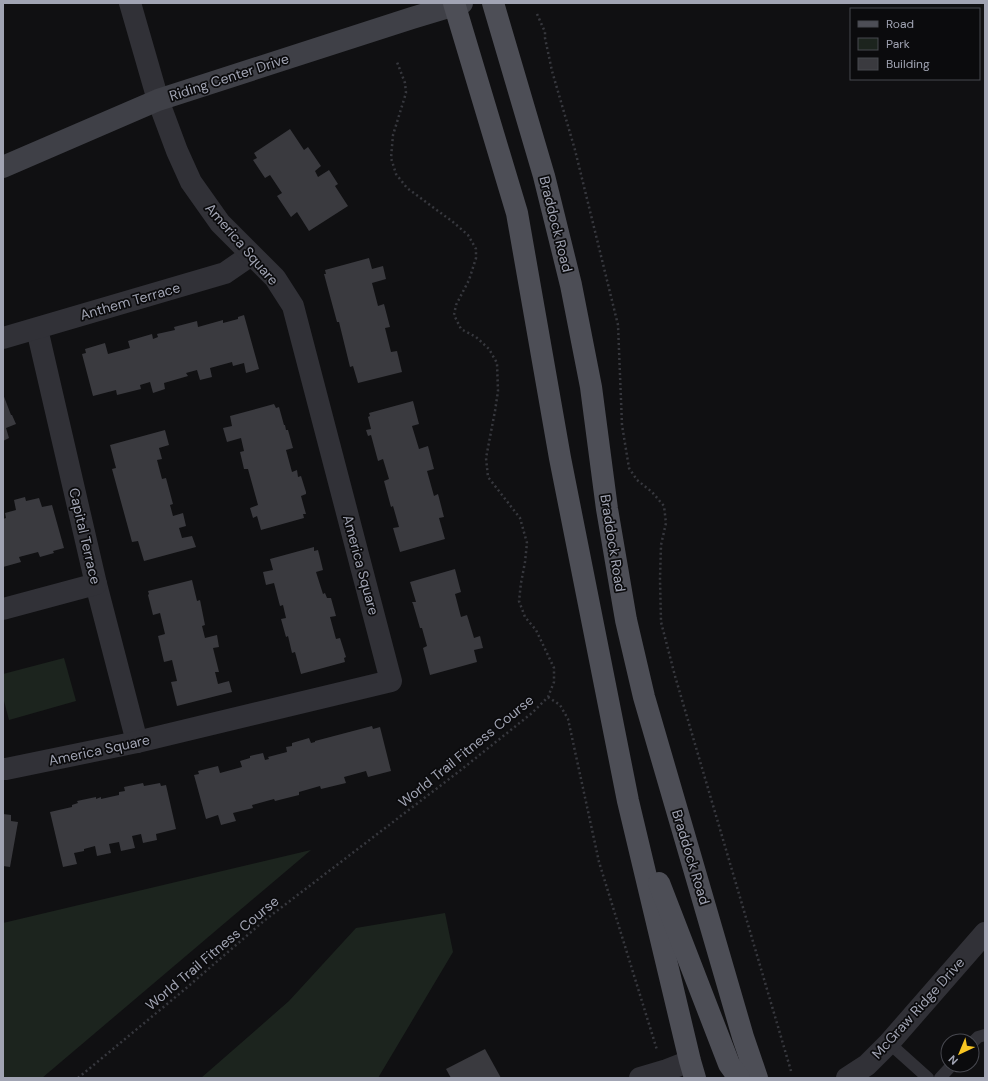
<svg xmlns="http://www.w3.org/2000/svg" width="988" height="1081" font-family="'DM Sans',sans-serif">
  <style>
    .green { fill: #1c241e }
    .building { fill: #3a3a3f }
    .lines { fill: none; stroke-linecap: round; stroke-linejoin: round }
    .path { stroke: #37383e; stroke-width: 2.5; stroke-dasharray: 2 3; stroke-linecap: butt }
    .lane { stroke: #313137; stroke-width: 12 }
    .street { stroke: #313137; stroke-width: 22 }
    .secondary { stroke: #3f4047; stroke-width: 22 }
    .primary { stroke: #4d4e56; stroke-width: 22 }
    .labels { text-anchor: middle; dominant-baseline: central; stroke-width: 3.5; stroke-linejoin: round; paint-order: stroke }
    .street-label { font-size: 14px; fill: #a1a4b3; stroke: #0b0b0d }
  </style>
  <rect width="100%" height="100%" fill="#101012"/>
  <g class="green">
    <path d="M64 658 76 701 9 720 3 697V674Z"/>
    <path d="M311 850 42 1078H3V923Z"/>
    <path d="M445 913 453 952 378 1078H201L289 1001 356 928Z"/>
  </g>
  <g class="building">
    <path d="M290 129 304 150 308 147 321 166 315 171 318 177 329 170 338 184 335 186 348 206 309 231 297 212 291 217 277 196 282 193 270 175 265 178 253 160 257 158 254 153Z"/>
    <path d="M369 258 372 269 383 266 386 279 372 283 378 306 384 304 390 327 385 328 391 352 397 351 402 372 358 383 353 366 350 367 339 322H337L324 274H326L325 270Z"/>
    <path d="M244 315 259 369 246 373 244 363 233 366 232 362 210 368 212 377 200 380 197 370 186 373 188 376 164 383 165 389 153 393 150 382 140 385 141 389 117 395 116 390 93 396 82 354 86 353 85 349 105 343 108 354 130 348 128 341 152 334 153 339 158 337 157 334 175 330 174 327 197 321 198 327 223 320V323L238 319V317Z"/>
    <path d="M3 394 11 415H12L16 424 6 428 9 438 3 441Z"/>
    <path d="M413 401 419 424 412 426 419 449 428 446 434 469 427 471 434 496 438 494 444 517 439 518 445 539 400 552 393 528 399 527 393 506 391 507 384 481 389 479 383 459 378 461 371 435 368 436 366 430 371 429 368 417 370 416 369 413Z"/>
    <path d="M274 404 276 408 279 407 284 425H285L286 430H288L293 448 286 450 292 472 297 470 298 477 301 476 306 492V494L301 496 306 514H303L304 518 261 530 257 516 253 518 250 508 258 505 248 469H244L240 452 244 451 241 438 227 442 223 428 232 426 230 416Z"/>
    <path d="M165 430 169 445 159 448 162 459 157 460 162 479 166 478 173 504 170 505 173 516 183 513 186 526 179 528 182 538 192 536 196 547 144 561 138 541 132 542 112 469 116 468 110 445Z"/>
    <path d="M25 497 26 501 39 498 42 507 52 505 64 548 53 551 54 553 40 557 38 552 19 557 21 562 3 567V519L6 518 5 513 16 510 14 500Z"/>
    <path d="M314 547V551L318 550 323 570 316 572 323 594 325 593 327 598H331L336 616 330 617 336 639 340 638 346 657 344 658 345 662 301 674 295 652 292 653 288 636 286 637 281 619 286 618 283 605 280 606 274 583 266 585 263 572 273 570 270 559Z"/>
    <path d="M455 569 461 592 455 594 461 617 467 615 474 638 480 636 483 648 474 650 477 662 430 675 423 648 427 646 422 628H420L413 604 412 602H416L410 582Z"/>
    <path d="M192 580 197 601 200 600 205 625 202 626 205 638 217 635 219 647 213 648 219 672H215L218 684 229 681 232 692 177 706 171 682 177 681 172 660 164 662 158 636 165 634 160 613 153 615 148 595 149 594 148 591Z"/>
    <path d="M372 726 373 729 380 727 391 771 368 777 366 771 344 777 346 783 321 789 320 786 299 792V795L275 801 274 799 252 805 253 808 233 813 236 821 221 825 218 815 206 819 194 775 199 774 198 771 218 766 220 773 242 767 240 761 250 758V756L263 753 265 760 269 759 268 757 287 752 286 747 292 746V743L309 738 311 743 315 742V741Z"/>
    <path d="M143 783 144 786 160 783 161 786 166 785 176 829 156 834 157 840 143 843 141 834 132 836 135 848 121 851 119 842 109 844 111 853 97 856 95 846 84 849V851L74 853 77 864 63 867 50 812 72 807V805L78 803 77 801 96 797V799L101 797V799L119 795V792L125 791 124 787Z"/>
    <path d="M3 814 11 815V821L18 822 10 867 3 866Z"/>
    <path d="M485 1049 501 1078H451L446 1069Z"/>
  </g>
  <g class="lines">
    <g class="path">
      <path d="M537 14 545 32V38L552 71 575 150 618 325 622 425 629 468 637 480 652 492 664 506 666 523 661 545 660 579 661 622 675 676 791 1071"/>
      <path d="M548 697 560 705 568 719 599 862 657 1050"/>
      <path d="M78 1078 184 990 265 920 457 773 532 713 548 697 554 682V668L536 630 525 617 519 601 521 583 525 562 527 543 520 518 488 477 486 458 495 411 498 391 497 363 489 349 476 337 461 329 454 315 456 305 469 280 476 258V249L468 235 453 222 407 188 396 174 391 158 393 135 406 93 405 83 397 62"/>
    </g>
    <g class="lane">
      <path d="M889 1043 928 1078"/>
      <path d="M972 1043 978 1037 985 1035"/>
      <path d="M940 1078 952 1065"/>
    </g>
    <g class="street">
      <path d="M37 329 96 584 137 742"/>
      <path d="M3 338 225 273 251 255"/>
      <path d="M3 609 96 584"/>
      <path d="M3 769H6L137 742 391 681 293 306 275 278 220 223 191 182 177 151 158 100 130 3"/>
      <path d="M640 1078 667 1070 690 1061"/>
      <path d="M847 1078 867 1065 889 1043 985 933"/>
    </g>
    <path class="secondary" d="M3 167 158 100 412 18 462 3"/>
    <g class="primary">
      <path d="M454 3 517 213 560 458 628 801 690 1061 695 1078"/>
      <path d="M493 3 544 176 571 285 591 387 607 509 626 620 644 697 743 1037 757 1078"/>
      <path d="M659 883 729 1064 739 1078"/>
    </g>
  </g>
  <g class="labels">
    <g class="street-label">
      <text transform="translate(229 77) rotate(-18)">Riding Center Drive</text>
      <text transform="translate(556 224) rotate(76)">Braddock Road</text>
      <text transform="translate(242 244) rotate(49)">America Square</text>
      <text transform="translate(130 301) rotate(-16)">Anthem Terrace</text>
      <text transform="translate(85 536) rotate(77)">Capital Terrace</text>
      <text transform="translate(613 543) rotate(81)">Braddock Road</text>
      <text transform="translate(361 565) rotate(75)">America Square</text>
      <text transform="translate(99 750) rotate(-12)">America Square</text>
      <text transform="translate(466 751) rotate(-39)">World Trail Fitness Course</text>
      <text transform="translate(691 857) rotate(73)">Braddock Road</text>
      <text transform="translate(212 953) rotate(-40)">World Trail Fitness Course</text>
      <text transform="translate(918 1008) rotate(-48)">McGraw Ridge Drive</text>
    </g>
  </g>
  <rect width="988" height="1081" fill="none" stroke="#a1a4b3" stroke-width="8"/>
  <rect x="850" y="8" width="130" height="72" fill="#0b0b0d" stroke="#47484f"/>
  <rect x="858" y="21" width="20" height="6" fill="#4d4e56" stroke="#47484f"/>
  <text x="886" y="28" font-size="12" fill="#a1a4b3">Road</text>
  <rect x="858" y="38" width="20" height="12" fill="#1c241e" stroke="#47484f"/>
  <text x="886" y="48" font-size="12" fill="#a1a4b3">Park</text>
  <rect x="858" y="58" width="20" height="12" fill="#3a3a3f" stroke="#47484f"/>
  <text x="886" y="68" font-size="12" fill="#a1a4b3">Building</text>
  <g transform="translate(960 1053) rotate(224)"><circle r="19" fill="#0b0b0d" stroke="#47484f"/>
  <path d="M0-3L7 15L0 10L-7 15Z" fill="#f8c522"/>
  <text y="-6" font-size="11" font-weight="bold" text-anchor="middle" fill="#a1a4b3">N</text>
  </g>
</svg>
